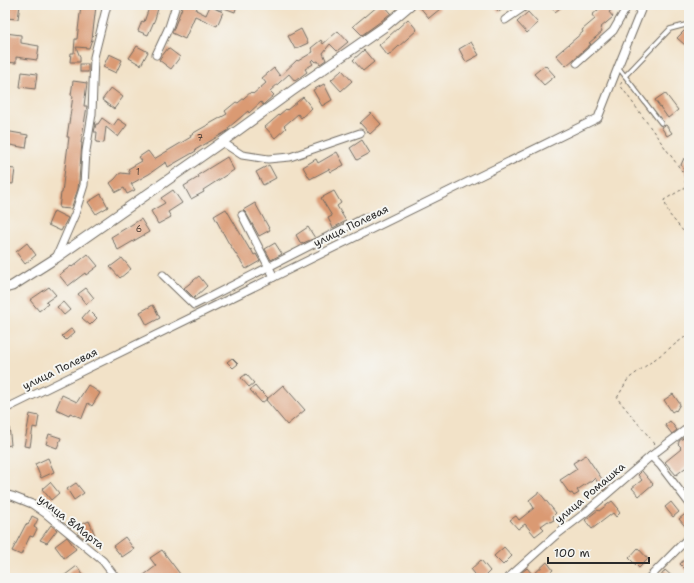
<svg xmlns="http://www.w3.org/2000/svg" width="694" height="583" font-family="'Shantell Sans',sans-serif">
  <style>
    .building { fill: #da9a73 }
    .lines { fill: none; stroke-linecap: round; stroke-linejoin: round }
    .service-casing { stroke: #716b62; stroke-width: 5.5 }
    .minor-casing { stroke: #716b62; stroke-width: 9 }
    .tertiary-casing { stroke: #716b62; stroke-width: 11 }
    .path { stroke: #716b62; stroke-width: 1; stroke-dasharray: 3 3; stroke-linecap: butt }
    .service { stroke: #fff; stroke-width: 3.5 }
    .minor { stroke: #fff; stroke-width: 7 }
    .tertiary { stroke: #fff; stroke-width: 9 }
    .labels { text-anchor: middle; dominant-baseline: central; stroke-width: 4; stroke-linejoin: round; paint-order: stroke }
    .number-label { font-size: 9px; fill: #57473d }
    .street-label { font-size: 11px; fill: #2b2b2b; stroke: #f6f6f2 }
  </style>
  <rect width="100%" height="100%" fill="#f6f6f2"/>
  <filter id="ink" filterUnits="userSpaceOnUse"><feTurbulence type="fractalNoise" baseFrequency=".025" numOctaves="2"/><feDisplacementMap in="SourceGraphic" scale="8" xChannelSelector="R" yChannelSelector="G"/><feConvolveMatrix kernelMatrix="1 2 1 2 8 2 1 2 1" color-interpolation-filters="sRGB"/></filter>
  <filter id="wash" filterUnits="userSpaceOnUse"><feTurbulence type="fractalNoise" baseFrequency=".012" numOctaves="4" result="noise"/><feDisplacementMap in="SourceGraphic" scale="16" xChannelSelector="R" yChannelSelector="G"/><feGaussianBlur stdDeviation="0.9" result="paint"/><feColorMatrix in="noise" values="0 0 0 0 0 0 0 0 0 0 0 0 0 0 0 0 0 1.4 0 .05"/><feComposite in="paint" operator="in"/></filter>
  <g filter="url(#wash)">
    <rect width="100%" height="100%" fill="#f2e2c8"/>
    <g id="blocks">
      <g class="building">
        <path d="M5 5H20L18 19 5 18Z"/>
        <path d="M81 5 96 6 92 39 89 48 76 47 80 57V62H70L71 53H74L75 39H77Z"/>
        <path d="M150 5H159L155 19 148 35 138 31 142 21 144 22Z"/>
        <path d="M183 5H198L196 10 206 15 210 6 218 10 223 12 217 26 195 16 185 39 172 33Z"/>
        <path d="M225 5H237L235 12 224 8Z"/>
        <path d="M379 5H384L391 13 380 22 362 35 353 26 365 16V17Z"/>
        <path d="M418 5H437L440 9 429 18Z"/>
        <path d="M493 5H507L499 12Z"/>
        <path d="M549 5H564L555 12Z"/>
        <path d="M604 5H618L609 12 613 17 600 28 602 32 589 43 591 44 566 66 556 55 583 32 582 30 595 19 592 15Z"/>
        <path d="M528 12 538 23 527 33 517 22Z"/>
        <path d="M408 19 417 30 388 56 379 45Z"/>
        <path d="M689 27V42L685 45 677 38 687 28Z"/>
        <path d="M301 29 308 43 295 49 288 36Z"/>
        <path d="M338 31 348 42 337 51 330 44 323 53 326 60 320 64 318 61 316 62 313 59 311 61 313 64 305 69 307 72 295 81 289 74 270 91 274 95 264 104 263 105 261 102 249 113 248 111 228 128 229 130 195 150 196 151 168 167 166 162 149 174 131 184 135 190 127 194 124 188 116 192 110 183 115 179 119 174 121 173 130 174 128 169 142 161 139 157 148 151 154 159 191 137 190 135 227 114 225 111 236 102 238 103 251 92 253 94 266 83 262 78 274 68 280 76 297 60 298 61 313 52 311 48 321 40 323 44Z"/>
        <path d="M5 33 21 35V43L39 46 37 60 16 57V63L5 62Z"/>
        <path d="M471 42 479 55 466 62 459 49Z"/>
        <path d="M137 46 148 52 141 65 129 58Z"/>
        <path d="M168 48 180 57 171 69 159 60Z"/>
        <path d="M364 50 374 62 363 71 353 60Z"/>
        <path d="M109 54 122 60 116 73 103 67Z"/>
        <rect x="80" y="64" width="8" height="8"/>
        <path d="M545 65 555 76 544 85 534 74Z"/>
        <path d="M342 70 352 81 341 91 331 80Z"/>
        <path d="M22 72 37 74 35 89 20 87Z"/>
        <path d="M73 81 87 83 84 106H87L81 143H82L79 180 78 189 71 209 59 208 61 193H62L64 176 69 137H67L73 96 71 95Z"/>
        <path d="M324 84 332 100 322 106 313 90Z"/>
        <path d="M111 88 123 97 114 109 102 100Z"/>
        <path d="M665 93 678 110 668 118 655 100Z"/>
        <path d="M303 97 312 108 301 118 298 114 284 126 286 128 275 138 265 127 286 109 287 110Z"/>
        <path d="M371 113 381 124 370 134 360 123Z"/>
        <path d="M102 118 113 126 118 119 127 125 118 137 106 127 104 143 96 142 97 132H94L96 124H98Z"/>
        <path d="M666 125 672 133 667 136 661 127Z"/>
        <path d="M5 131 28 135 26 148 5 144Z"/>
        <path d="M362 140 370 153 357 160 350 148Z"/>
        <path d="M337 152 344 165 331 172 329 169 310 179 303 167 316 159 318 163Z"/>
        <path d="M227 157 234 170 203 190 204 192 191 199 184 186 199 177 198 175Z"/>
        <path d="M684 158 689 167V178L681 165Z"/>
        <path d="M269 165 276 178 263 185 256 172Z"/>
        <path d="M5 168 15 169 13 184 5 183Z"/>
        <path d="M173 190 182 203 168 212 171 217 158 224 151 211 165 203 161 198Z"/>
        <path d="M334 191 341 203 337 206 346 221 333 228 328 218 332 216 321 198Z"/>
        <path d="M101 194 108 207 96 214 88 202Z"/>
        <path d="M255 203 270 230 259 236 246 213 243 210Z"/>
        <path d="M226 209 250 250 251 249 254 255 256 254 260 261 246 269 228 242 214 216Z"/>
        <path d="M54 211 68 218 61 231 48 225Z"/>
        <path d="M141 219 149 232 118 250 111 237Z"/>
        <path d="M308 227 315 238 301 244 296 235Z"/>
        <path d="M27 243 36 255 25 264 16 252Z"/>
        <path d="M275 243 282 254 271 260 265 249Z"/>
        <path d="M88 254 98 266 86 275 85 273 68 286 59 275 71 266 72 267Z"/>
        <path d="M122 258 131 269 120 278 110 267Z"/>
        <path d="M199 276 207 286 194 298 184 288Z"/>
        <path d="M49 287 56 295 46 302 48 304 39 311 30 300Z"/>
        <path d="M86 288 94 298 86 304 78 294Z"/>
        <path d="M63 302 70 310 64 315 57 307Z"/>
        <path d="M153 305 160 318 147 325 140 312Z"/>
        <path d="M89 310 97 318 90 325 82 318Z"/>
        <path d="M72 328 75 332 66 340 62 336Z"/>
        <path d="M232 358 238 364 233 368 227 362Z"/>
        <path d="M246 374 254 383 249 387 241 378Z"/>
        <path d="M88 385 100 393 92 406 88 403 82 418 70 413 69 415 56 409 62 395 77 402Z"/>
        <path d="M283 385 305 410 287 425 266 400Z"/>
        <path d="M255 386 260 392 261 391 268 398 262 403 250 390Z"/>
        <path d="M673 394 680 404 676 411 675 410 672 412 664 400Z"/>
        <path d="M30 414 39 416 37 428 33 427 30 447 24 446Z"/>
        <path d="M670 421 677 430 672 434 665 425Z"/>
        <path d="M9 425 11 445 5 446V426Z"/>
        <path d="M49 434 61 438 57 448 46 444Z"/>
        <path d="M683 438 687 443 685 444 689 449V465L676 475 665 462 681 449 680 448 681 447 678 444 679 442V441Z"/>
        <path d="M586 455 589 460 602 479H603L607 487 603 491 595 478 591 482H589L577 490 579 493 574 496 572 493 570 494 560 480 577 469 573 463Z"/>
        <path d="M48 458 54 472 41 478 35 464Z"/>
        <path d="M642 471 653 484 639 496 632 488 642 480 638 475Z"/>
        <path d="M50 482 59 493 51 500 42 489Z"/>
        <path d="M76 483 84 493 74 500 67 489Z"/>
        <path d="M539 492 556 513 553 516 554 520 550 522 548 521 541 526 544 529 535 536 525 524 518 529 510 520 516 516 519 520 534 508 529 500Z"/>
        <path d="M612 501 618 508 617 509 620 513 616 517 613 513 592 529 585 520 598 510 599 511Z"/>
        <path d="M671 502 679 512 673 517 665 507Z"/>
        <path d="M689 511V531L679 519Z"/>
        <path d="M32 516 38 519 34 527 37 529 33 537 30 536 21 555 12 551 26 524 28 525Z"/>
        <path d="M89 521 95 535 85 539 79 535 76 527Z"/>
        <path d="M51 525 57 530 47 543 40 540Z"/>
        <path d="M67 537 76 549 64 558 55 546Z"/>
        <path d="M125 537 134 549 122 557 113 546Z"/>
        <path d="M504 547 512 556 503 565 494 556Z"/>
        <path d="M638 548 648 559 639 568 629 558Z"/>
        <path d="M162 550 183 578H140L156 566 150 558Z"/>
        <path d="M689 554V573L680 564Z"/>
        <path d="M481 560 490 571 483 578H478L471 569Z"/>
        <path d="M547 562 553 570 544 578H526L521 573 527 568 533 575Z"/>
        <path d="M77 566 85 578H61Z"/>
        <path d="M665 570 674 578H664L661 576Z"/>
      </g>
    </g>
  </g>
  <g filter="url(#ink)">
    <use href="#blocks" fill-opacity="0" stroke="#716b62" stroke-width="1"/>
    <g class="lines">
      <g class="service-casing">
        <g id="service">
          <path d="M618 67 661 123"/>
          <path d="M625 76 670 29 689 24"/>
        </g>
      </g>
      <g class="minor-casing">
        <g id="minor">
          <path d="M220 6V5"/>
          <path d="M505 20 527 5"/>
          <path d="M156 55 169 27 176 5"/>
          <path d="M577 63 613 31 628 5"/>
          <path d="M222 142 242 155 268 159 290 157 360 133"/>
          <path d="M242 215 274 277"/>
          <path d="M56 258 75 214 84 185 86 151 92 114 94 57 107 5"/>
          <path d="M163 275 194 305 366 217"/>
          <path d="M5 409 598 118 618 67 643 5"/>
          <path d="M651 456 660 465 689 503"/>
          <path d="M5 494 12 496 32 504 45 513 103 561 116 578"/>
          <path d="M508 578 555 536 585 513 651 456 689 427"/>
          <path d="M649 578 689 537"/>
        </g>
      </g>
      <g class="tertiary-casing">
        <path id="tertiary" d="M5 288 12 286 56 258 222 142 292 91 384 27 410 5"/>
      </g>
      <g class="path">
        <path d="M622 82 620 85 684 174 686 187 664 200 669 214 689 238"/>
        <path d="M655 444 617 398 628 379 689 334"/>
      </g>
      <use href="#service" class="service"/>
      <use href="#minor" class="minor"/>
      <use href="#tertiary" class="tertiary"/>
    </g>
  </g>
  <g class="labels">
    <g class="number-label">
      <text x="200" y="138">7</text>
      <text x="138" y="172">1</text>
      <text x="139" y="229">6</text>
    </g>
    <g class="street-label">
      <text transform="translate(351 226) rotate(-26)">улица Полевая</text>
      <text transform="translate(60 369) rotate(-26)">улица Полевая</text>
      <text transform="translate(590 493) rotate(-40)">улица Ромашка</text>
      <text transform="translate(71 522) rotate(38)">улица 8Марта</text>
    </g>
  </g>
  <rect width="694" height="583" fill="none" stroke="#f6f6f2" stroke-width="20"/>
  <path d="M548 557v6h101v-6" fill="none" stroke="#2b2b2b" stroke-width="2"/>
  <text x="554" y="557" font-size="12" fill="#2b2b2b" stroke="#f6f6f2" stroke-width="3" paint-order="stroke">100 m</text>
</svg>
